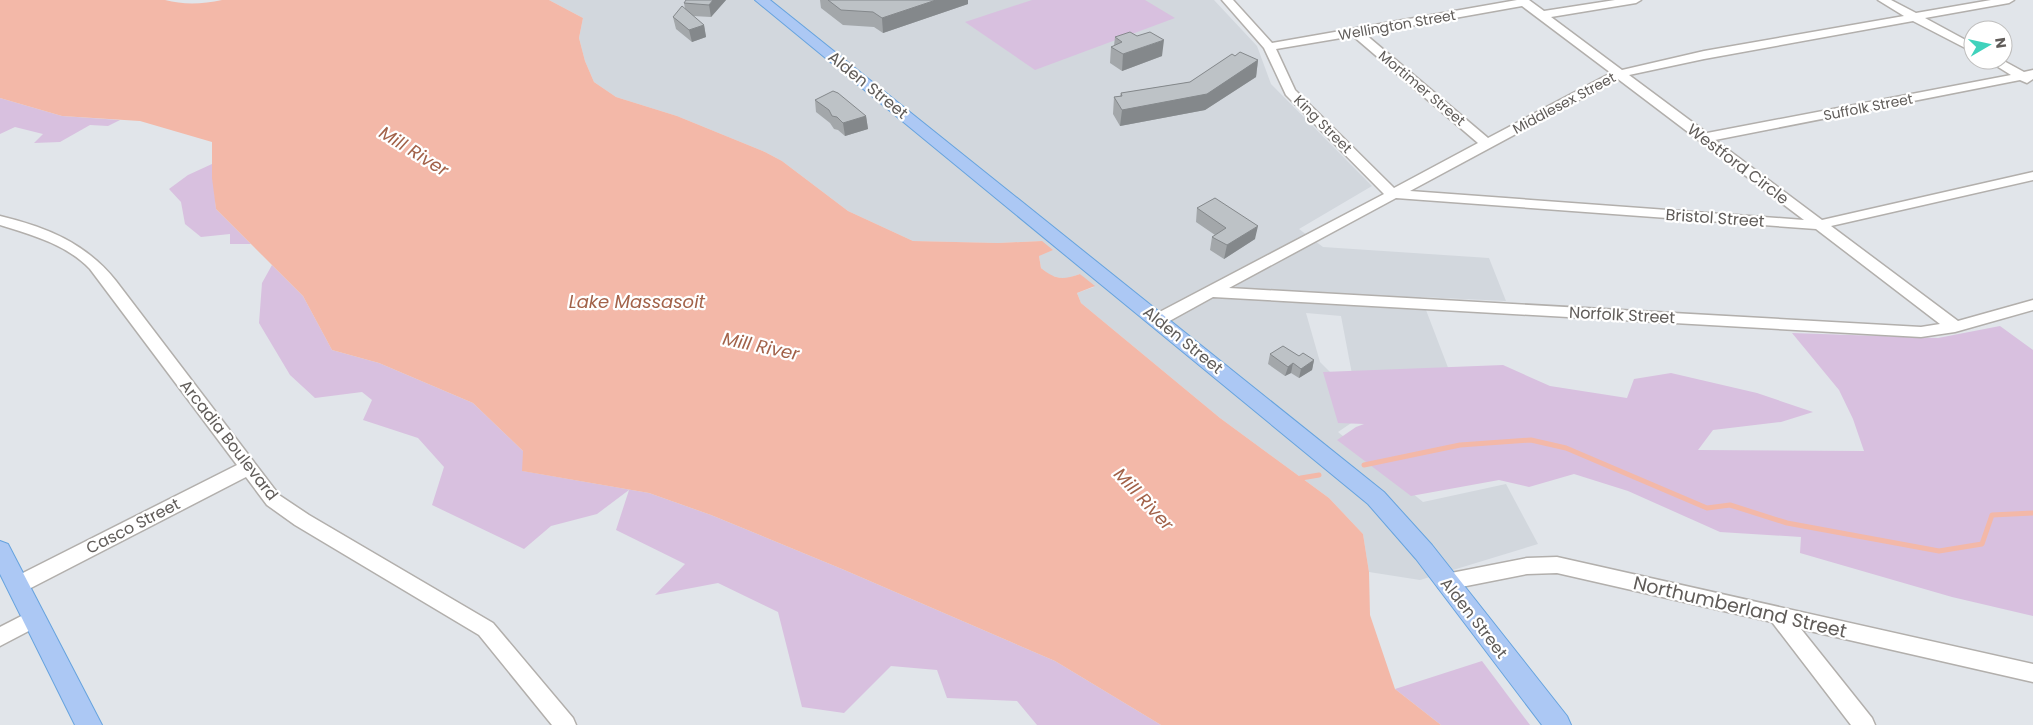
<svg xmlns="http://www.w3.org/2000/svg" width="2033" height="725" font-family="Poppins,sans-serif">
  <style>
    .education { fill: #d2d7dd }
    .green { fill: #d8c0df }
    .water { fill: #f3b8a8 }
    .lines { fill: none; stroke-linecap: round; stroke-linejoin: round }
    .stream { stroke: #f3b8a8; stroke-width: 5 }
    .minor-casing { stroke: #b2afac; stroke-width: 3 }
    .major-casing { stroke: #66a3de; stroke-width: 2 }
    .minor { fill: #fff; fill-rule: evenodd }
    .major { fill: #acc8f4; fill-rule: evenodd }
    .wall { fill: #a3a7aa }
    .shaded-wall { fill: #84888b }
    .building { fill: #bdc2c6; stroke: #84888b }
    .labels { text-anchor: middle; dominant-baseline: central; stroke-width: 4.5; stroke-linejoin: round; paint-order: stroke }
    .far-street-label { font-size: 14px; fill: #605c59; stroke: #fff }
    .street-label { font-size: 16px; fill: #605c59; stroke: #fff }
    .water-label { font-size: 18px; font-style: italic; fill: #a26249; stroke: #fff }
    .near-street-label { font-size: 19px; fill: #605c59; stroke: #fff }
  </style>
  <rect width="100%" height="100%" fill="#e1e5ea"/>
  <path class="education" d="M549 0H1214L1257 46 1271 84 1372 186 1299 229 1323 247 1489 258 1506 301 1421 297 1452 378 1352 374 1341 316 1306 313 1320 362 1369 411 1338 432 1423 502 1506 484 1538 544 1420 580 1369 572 1363 534 1329 498 1220 418 1081 303 1077 293 1094 287 1080 274 1066 279 1051 276 1041 268 1039 256 1042 241 998 243 913 241 848 211 782 161 765 152 677 116 616 97 594 82 585 61 579 38 583 18Z"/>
  <g class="green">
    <path d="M1032 0H1145L1175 18 1035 70 965 22Z"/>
    <path d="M0 98 62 116 120 120 108 126 90 125 60 142 34 143 43 134 15 127 0 134Z"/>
    <path d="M212 164 216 209 251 244H230V234L201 237 185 224 181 202 169 189 188 175Z"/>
    <path d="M272 265 303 296 332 350 379 363 473 403 523 451V471L649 493 711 515 842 569 1055 661 1161 725H1037L1017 701 947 698 937 670 891 666 844 713 802 707 778 612 718 583 655 595 685 564 616 530 629 490 597 514 551 526 524 549 432 505 444 467 418 438 363 420 372 400 362 392 315 398 290 375 259 323 262 283Z"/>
    <path d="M2000 326 2033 350V616L1952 597 1800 553 1801 537 1720 532 1628 491 1574 474 1529 487 1499 480 1411 496 1337 440 1356 427 1364 424 1338 423 1323 372 1503 365 1550 386 1627 398 1634 379 1671 373 1757 393 1813 412 1781 422 1713 430 1698 450 1864 451 1853 419 1839 390 1792 333 1938 338Z"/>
    <path d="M1482 661 1530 725H1441L1395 689Z"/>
  </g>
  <path class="water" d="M0 0H165C184 5 203 4 222 0H549L583 18 579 38 585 61 594 82 616 97 677 116 765 152 782 161 848 211 913 241 998 243 1042 241 1053 250 1039 256 1041 268C1056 280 1062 280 1080 274L1095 286 1077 293 1081 303 1220 418 1329 498 1363 534 1369 572 1370 615 1395 689 1441 725H1161L1055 661 842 569 711 515 649 493 522 471 523 451 473 403 379 363 332 350 303 296 216 209 212 178V142L140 121 62 116 0 98Z"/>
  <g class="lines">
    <g class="stream">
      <path d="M1364 465 1460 445 1531 440 1566 448 1707 508 1730 505 1787 523 1939 551 1982 544 1992 515 2033 513"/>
      <path d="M1301 478 1319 475"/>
    </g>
    <g class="minor-casing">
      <g id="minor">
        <path d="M1222 0H1233L1272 43 1517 0H1529L1544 11 1615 0H1641L1636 3 1551 17 1622 70 1704 51 1904 16 1878 0H1891L1916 13 1991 0H2014L2009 3 1925 18 1973 44V52L1913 21 1704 59 1629 75 1707 133 2011 75 1987 60H2002L2024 72 2033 70V79L2027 83 2020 80 1715 140 1822 220 2033 172V180L1831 226 1958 321 2033 300V310L1955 332 1921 337 1213 297 1164 324 1158 325 1152 324 1150 320 1152 316 1384 194 1286 95 1264 48ZM1522 6 1611 73 1488 138 1365 34ZM1353 36 1478 143 1394 188 1295 90 1276 49ZM1618 79 1804 220 1410 191ZM1396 198 1816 229 1940 324 1921 327 1229 288Z"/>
        <path d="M0 216C46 227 86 243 116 281L279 495 309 515 493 623 573 718 576 725H552L479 635 295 525 267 505 246 477 25 591 18 593 11 591 8 585 11 579 237 465 90 269C66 244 32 235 0 225Z"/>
        <path d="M1557 557 2033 664V682L1801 629 1872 718 1875 725H1851L1772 622 1557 573 1527 574 1446 590 1439 588 1436 582 1439 576 1446 574 1527 558Z"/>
        <path d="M35 609 42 612 45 618 42 624 0 646V627Z"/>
      </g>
    </g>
    <g class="major-casing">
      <g id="major">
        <path d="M755 0H770L1384 492 1432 545 1567 716 1571 725H1542L1416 559 1368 504Z"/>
        <path d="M0 541 8 544 102 725H75L0 574Z"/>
      </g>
    </g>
    <use href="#minor" class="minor"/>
    <use href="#major" class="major"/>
  </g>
  <g class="wall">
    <path d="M726 0 711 17 693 16 704 25 706 37 692 42 676 29 673 17 685 9 684 3Z"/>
    <path d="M820 0H968V4L883 33 874 27 843 25 821 8Z"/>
    <path d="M1115 37 1162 56 1122 71 1110 63 1111 47 1114 46Z"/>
    <path d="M1235 56 1258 60 1256 77 1205 110 1120 126 1113 114 1114 97 1120 96 1121 93 1190 82Z"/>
    <path d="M815 100 866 116 868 129 845 136 838 130 834 129 830 123 816 112Z"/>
    <path d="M1197 208 1255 239 1224 259 1210 250 1212 237 1215 235 1196 222Z"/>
    <path d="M1270 354 1299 356 1314 360 1312 370 1299 378 1291 373 1285 376 1268 364Z"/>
  </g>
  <g class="shaded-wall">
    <path d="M713 0H726L711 17 709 5Z"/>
    <path d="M936 0H968V4L883 33 882 18Z"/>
    <path d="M704 25 706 37 692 42 689 30Z"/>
    <path d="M1164 40 1162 56 1122 71 1123 54Z"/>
    <path d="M1258 60 1256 77 1205 110 1120 126 1122 110Z"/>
    <path d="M866 116 868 129 845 136 843 123Z"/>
    <path d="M1258 226 1255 239 1224 259 1227 245Z"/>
    <path d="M1314 360 1312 370 1299 378 1301 369Z"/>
    <path d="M1293 363 1291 373 1285 376 1288 367Z"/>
  </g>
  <g class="building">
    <path d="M686 0H713L709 5 684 3Z"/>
    <path d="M828 0H936L882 18 873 12 841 10Z"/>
    <path d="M682 6 704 25 689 30 677 20 673 17Z"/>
    <path d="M1130 32 1137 36 1150 32 1164 40 1123 54 1111 47 1122 42 1115 37Z"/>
    <path d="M1240 52 1258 60 1207 94 1122 110 1114 97 1122 96 1121 93 1190 82 1232 54 1235 56Z"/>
    <path d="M833 91 838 93 866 116 843 123 837 117 832 116 829 110 815 100Z"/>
    <path d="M1215 198 1258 226 1227 245 1212 237 1226 228 1197 208Z"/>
    <path d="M1283 346 1299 356 1303 353 1314 360 1301 369 1293 363 1288 367 1270 354Z"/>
  </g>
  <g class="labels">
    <g class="far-street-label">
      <text transform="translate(1397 25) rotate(-10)">Wellington Street</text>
      <text transform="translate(1422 88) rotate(40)">Mortimer Street</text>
      <text transform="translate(1564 103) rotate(-28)">Middlesex Street</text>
      <text transform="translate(1868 107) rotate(-11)">Suffolk Street</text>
      <text transform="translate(1323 124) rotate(45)">King Street</text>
    </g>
    <g class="street-label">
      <text transform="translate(868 85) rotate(39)">Alden Street</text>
      <text transform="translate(1738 164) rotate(37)">Westford Circle</text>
      <text transform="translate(1715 218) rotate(4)">Bristol Street</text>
      <text transform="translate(1622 315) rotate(3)">Norfolk Street</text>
      <text transform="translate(1183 340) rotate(39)">Alden Street</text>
      <text transform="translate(229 440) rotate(52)">Arcadia Boulevard</text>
      <text transform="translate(133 526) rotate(-27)">Casco Street</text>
      <text transform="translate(1474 618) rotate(52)">Alden Street</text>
    </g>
    <g class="water-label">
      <text transform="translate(414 151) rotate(32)">Mill River</text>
      <text x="637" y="301">Lake Massasoit</text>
      <text transform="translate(761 346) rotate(12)">Mill River</text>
      <text transform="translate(1144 499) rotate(47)">Mill River</text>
    </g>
    <g class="near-street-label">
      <text transform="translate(1740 607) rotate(13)">Northumberland Street</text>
    </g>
  </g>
  <g transform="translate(1988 45) rotate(81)"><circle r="24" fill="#ffffff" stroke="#bfbebd"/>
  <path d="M0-4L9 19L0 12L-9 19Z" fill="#3fd2bc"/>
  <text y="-8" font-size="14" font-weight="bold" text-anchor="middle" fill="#605c59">N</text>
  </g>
</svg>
